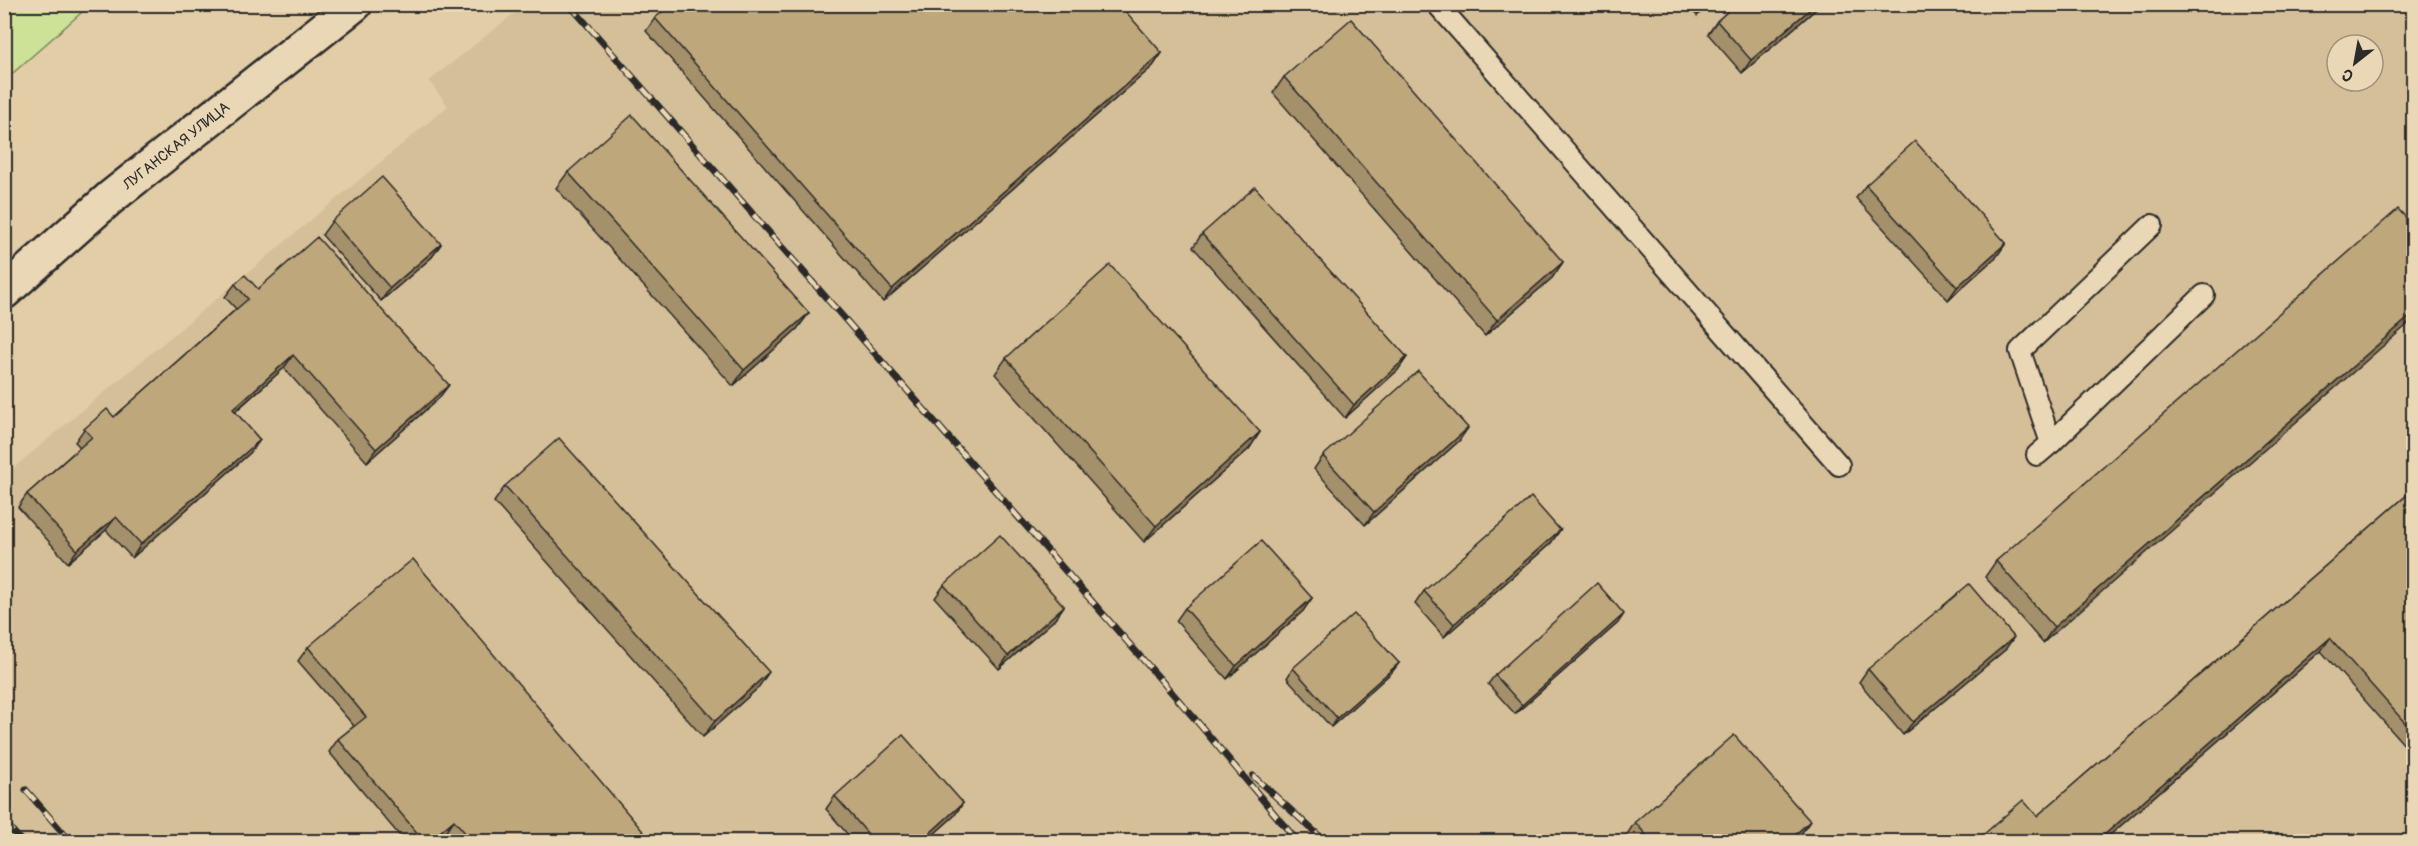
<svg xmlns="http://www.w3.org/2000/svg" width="2418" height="846" font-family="Pangolin,sans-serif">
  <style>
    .built { fill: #d5bf98; fill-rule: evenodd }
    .green { fill: #cbe297; stroke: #7b8661; stroke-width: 1.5 }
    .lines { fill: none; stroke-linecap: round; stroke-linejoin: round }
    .service-casing { stroke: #2b2b2b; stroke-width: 24 }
    .trunk-casing { stroke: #2b2b2b; stroke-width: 38 }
    .service { stroke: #ead7b5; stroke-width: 20 }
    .trunk { stroke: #ead7b5; stroke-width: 33 }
    .rail-casing { stroke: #2b2b2b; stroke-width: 7 }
    .rail { stroke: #ead7b5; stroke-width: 4.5; stroke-dasharray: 14; stroke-linecap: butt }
    .wall { fill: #a4906b; stroke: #2b2b2b; stroke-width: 1.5 }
    .shaded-wall { fill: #867557; stroke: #2b2b2b; stroke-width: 1.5 }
    .building { fill: #bfa77c; stroke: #2b2b2b; stroke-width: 1.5 }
    .labels { text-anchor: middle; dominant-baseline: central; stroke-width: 4.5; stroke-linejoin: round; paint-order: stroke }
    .street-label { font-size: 15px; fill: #2b2b2b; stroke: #ead7b5 }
  </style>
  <rect width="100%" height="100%" fill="#e2cda7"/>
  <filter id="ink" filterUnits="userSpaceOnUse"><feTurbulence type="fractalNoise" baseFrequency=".0167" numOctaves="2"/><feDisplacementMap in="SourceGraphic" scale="12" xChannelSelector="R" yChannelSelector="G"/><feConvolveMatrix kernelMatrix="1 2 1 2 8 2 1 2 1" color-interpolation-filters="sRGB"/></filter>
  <g filter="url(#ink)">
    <path class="built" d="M525 5H2413V841L5 842V475L448 106 429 81ZM2337 45H2373V81H2337Z"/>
    <path class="green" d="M5 4H90V5L5 80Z"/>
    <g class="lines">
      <g class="service-casing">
        <g id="service">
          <path d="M1437 4 1839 465"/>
          <path d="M2051 443 2204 295"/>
          <path d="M2037 455 2051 443 2020 351 2152 225"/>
        </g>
      </g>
      <g class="trunk-casing">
        <g id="trunk">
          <path id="s1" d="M4 292 110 198 355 4"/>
        </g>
      </g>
      <use href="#service" class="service"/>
      <use href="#trunk" class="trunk"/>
      <g class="rail-casing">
        <g id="rail">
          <path d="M569 4 1195 719 1298 842"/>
          <path d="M1253 776 1326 842"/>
          <path d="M26 790 71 842"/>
          <path d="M4 821 22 842"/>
        </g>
      </g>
      <use href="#rail" class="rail"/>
    </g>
    <g class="wall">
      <path d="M1687 4H1711L1697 16Z"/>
      <path d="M1736 4H1822L1742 73 1708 34 1717 21Z"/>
      <path d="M655 18 1162 53 1153 66 883 302 646 31Z"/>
      <path d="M1284 77 1563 262 1552 278 1485 336 1273 93Z"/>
      <path d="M568 172 809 313 797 329 733 386 556 188Z"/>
      <path d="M1866 185 2006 243 1997 256 1948 300 1856 198Z"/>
      <path d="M332 221 441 244 432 257 381 301 322 235Z"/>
      <path d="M2414 226 2043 643 1985 577 1996 561Z"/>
      <path d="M1202 234 1407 357 1398 370 1345 418 1193 247Z"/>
      <path d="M235 284 258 289 439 398 367 462 284 368 235 412 260 440 250 453 132 558 106 530 68 563 18 507 27 494 80 447 75 442 84 429 114 417 236 309 225 297Z"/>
      <path d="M1006 358 1260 432 1249 449 1144 542 995 374Z"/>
      <path d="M1459 441 1365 525 1314 469 1323 456Z"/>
      <path d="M505 486 758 688 703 737 494 502Z"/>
      <path d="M2414 489V756L2321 651 2102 842H1975L2037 816Z"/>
      <path d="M1560 530 1551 543 1444 637 1415 604 1424 591Z"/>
      <path d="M944 585 1064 606 1055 619 999 669 935 598Z"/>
      <path d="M1312 598 1303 611 1227 679 1176 621 1185 608Z"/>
      <path d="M1618 623 1515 714 1488 684 1495 675Z"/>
      <path d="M308 647 652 842H453L445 833 435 842H405L329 752 338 739 354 726 298 661Z"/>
      <path d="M2005 650 1903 735 1859 682 1868 669Z"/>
      <path d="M1399 663 1392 672 1331 727 1287 678 1293 668Z"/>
      <path d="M835 796 963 803 954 816 925 842H854L826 809Z"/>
      <path d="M1810 821 1801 834 1792 842H1632L1626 836 1635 822Z"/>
    </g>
    <g class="shaded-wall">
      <path d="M1706 4H1711L1697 16Z"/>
      <path d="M1816 4H1822L1742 73 1751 60Z"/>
      <path d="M1162 53 1153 66 883 302 892 289Z"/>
      <path d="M2006 243 1997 256 1948 300 1957 287Z"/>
      <path d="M441 244 432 257 381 301 390 288Z"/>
      <path d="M1563 262 1552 278 1485 336 1497 320Z"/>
      <path d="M809 313 797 329 733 386 744 370Z"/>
      <path d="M2414 313V319L2043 643 2054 627Z"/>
      <path d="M293 355 284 368 223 422 233 409Z"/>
      <path d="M1407 357 1398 370 1345 418 1354 405Z"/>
      <path d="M449 385 439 398 367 462 376 449Z"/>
      <path d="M1468 428 1459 441 1365 525 1374 512Z"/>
      <path d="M1260 432 1249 449 1144 542 1156 526Z"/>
      <path d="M260 440 250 453 132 558 141 544Z"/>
      <path d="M116 517 106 530 68 563 77 550Z"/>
      <path d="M1560 530 1551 543 1444 637 1454 624Z"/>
      <path d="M1312 598 1303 611 1227 679 1236 666Z"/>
      <path d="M1064 606 1055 619 999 669 1008 656Z"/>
      <path d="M1624 614 1618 623 1515 714 1522 705Z"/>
      <path d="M2014 637 2005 650 1903 735 1913 722Z"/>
      <path d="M2330 638 2321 651 2102 842H2096Z"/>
      <path d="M1399 663 1392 672 1331 727 1337 718Z"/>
      <path d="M769 672 758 688 703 737 715 721Z"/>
      <path d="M963 803 954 816 925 842H920Z"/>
      <path d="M454 820 445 833 435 842H428Z"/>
      <path d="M1810 821 1801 834 1792 842H1787Z"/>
    </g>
    <g class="building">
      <path d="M671 4H1119L1162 53 892 289 655 18Z"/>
      <path d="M1736 4H1816L1751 60 1717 21Z"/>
      <path d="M1351 19 1563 262 1497 320 1284 77Z"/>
      <path d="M632 115 809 313 744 370 568 172Z"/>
      <path d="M1915 141 2006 243 1957 287 1866 185Z"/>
      <path d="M382 177 441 244 390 288 332 221Z"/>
      <path d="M1255 187 1407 357 1354 405 1202 234Z"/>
      <path d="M2398 209 2414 226V313L2054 627 1996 561Z"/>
      <path d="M317 237 449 385 376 449 293 355 233 409 260 440 141 544 116 517 77 550 27 494 92 437 84 429 107 409 114 417 248 299 235 284 245 275 258 289Z"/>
      <path d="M1110 265 1260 432 1156 526 1006 358Z"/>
      <path d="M1418 371 1468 428 1374 512 1323 456Z"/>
      <path d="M559 438 769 672 715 721 505 486Z"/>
      <path d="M2414 489V733L2330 638 2096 842H1975L2023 800 2037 816Z"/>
      <path d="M1531 497 1560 530 1454 624 1424 591Z"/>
      <path d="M1000 535 1064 606 1008 656 944 585Z"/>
      <path d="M1261 541 1312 598 1236 666 1185 608Z"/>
      <path d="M413 559 652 842H473L454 820 428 842H425L338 739 366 717 308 647Z"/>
      <path d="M1597 583 1624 614 1522 705 1495 675Z"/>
      <path d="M1969 584 2014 637 1913 722 1868 669Z"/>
      <path d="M1354 614 1399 663 1337 718 1293 668Z"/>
      <path d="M903 735 963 803 920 842H875L835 796Z"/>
      <path d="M1734 735 1810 821 1787 842H1652L1635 822Z"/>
    </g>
  </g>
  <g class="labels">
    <g class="street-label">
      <text stroke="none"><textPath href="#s1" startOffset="226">ЛУГАНСКАЯ УЛИЦА</textPath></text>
    </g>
  </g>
  <rect width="2418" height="846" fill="none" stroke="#ead7b5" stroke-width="24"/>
  <rect x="12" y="12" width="2394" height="822" fill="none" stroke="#2b2b2b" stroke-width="2" filter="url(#ink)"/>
  <g transform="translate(2355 63) rotate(211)"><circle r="28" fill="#ead7b5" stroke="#9e927e" stroke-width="1.5"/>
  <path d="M0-4.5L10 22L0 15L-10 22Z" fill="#2b2b2b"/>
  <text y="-9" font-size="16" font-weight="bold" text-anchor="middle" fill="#2b2b2b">С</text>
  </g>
</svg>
